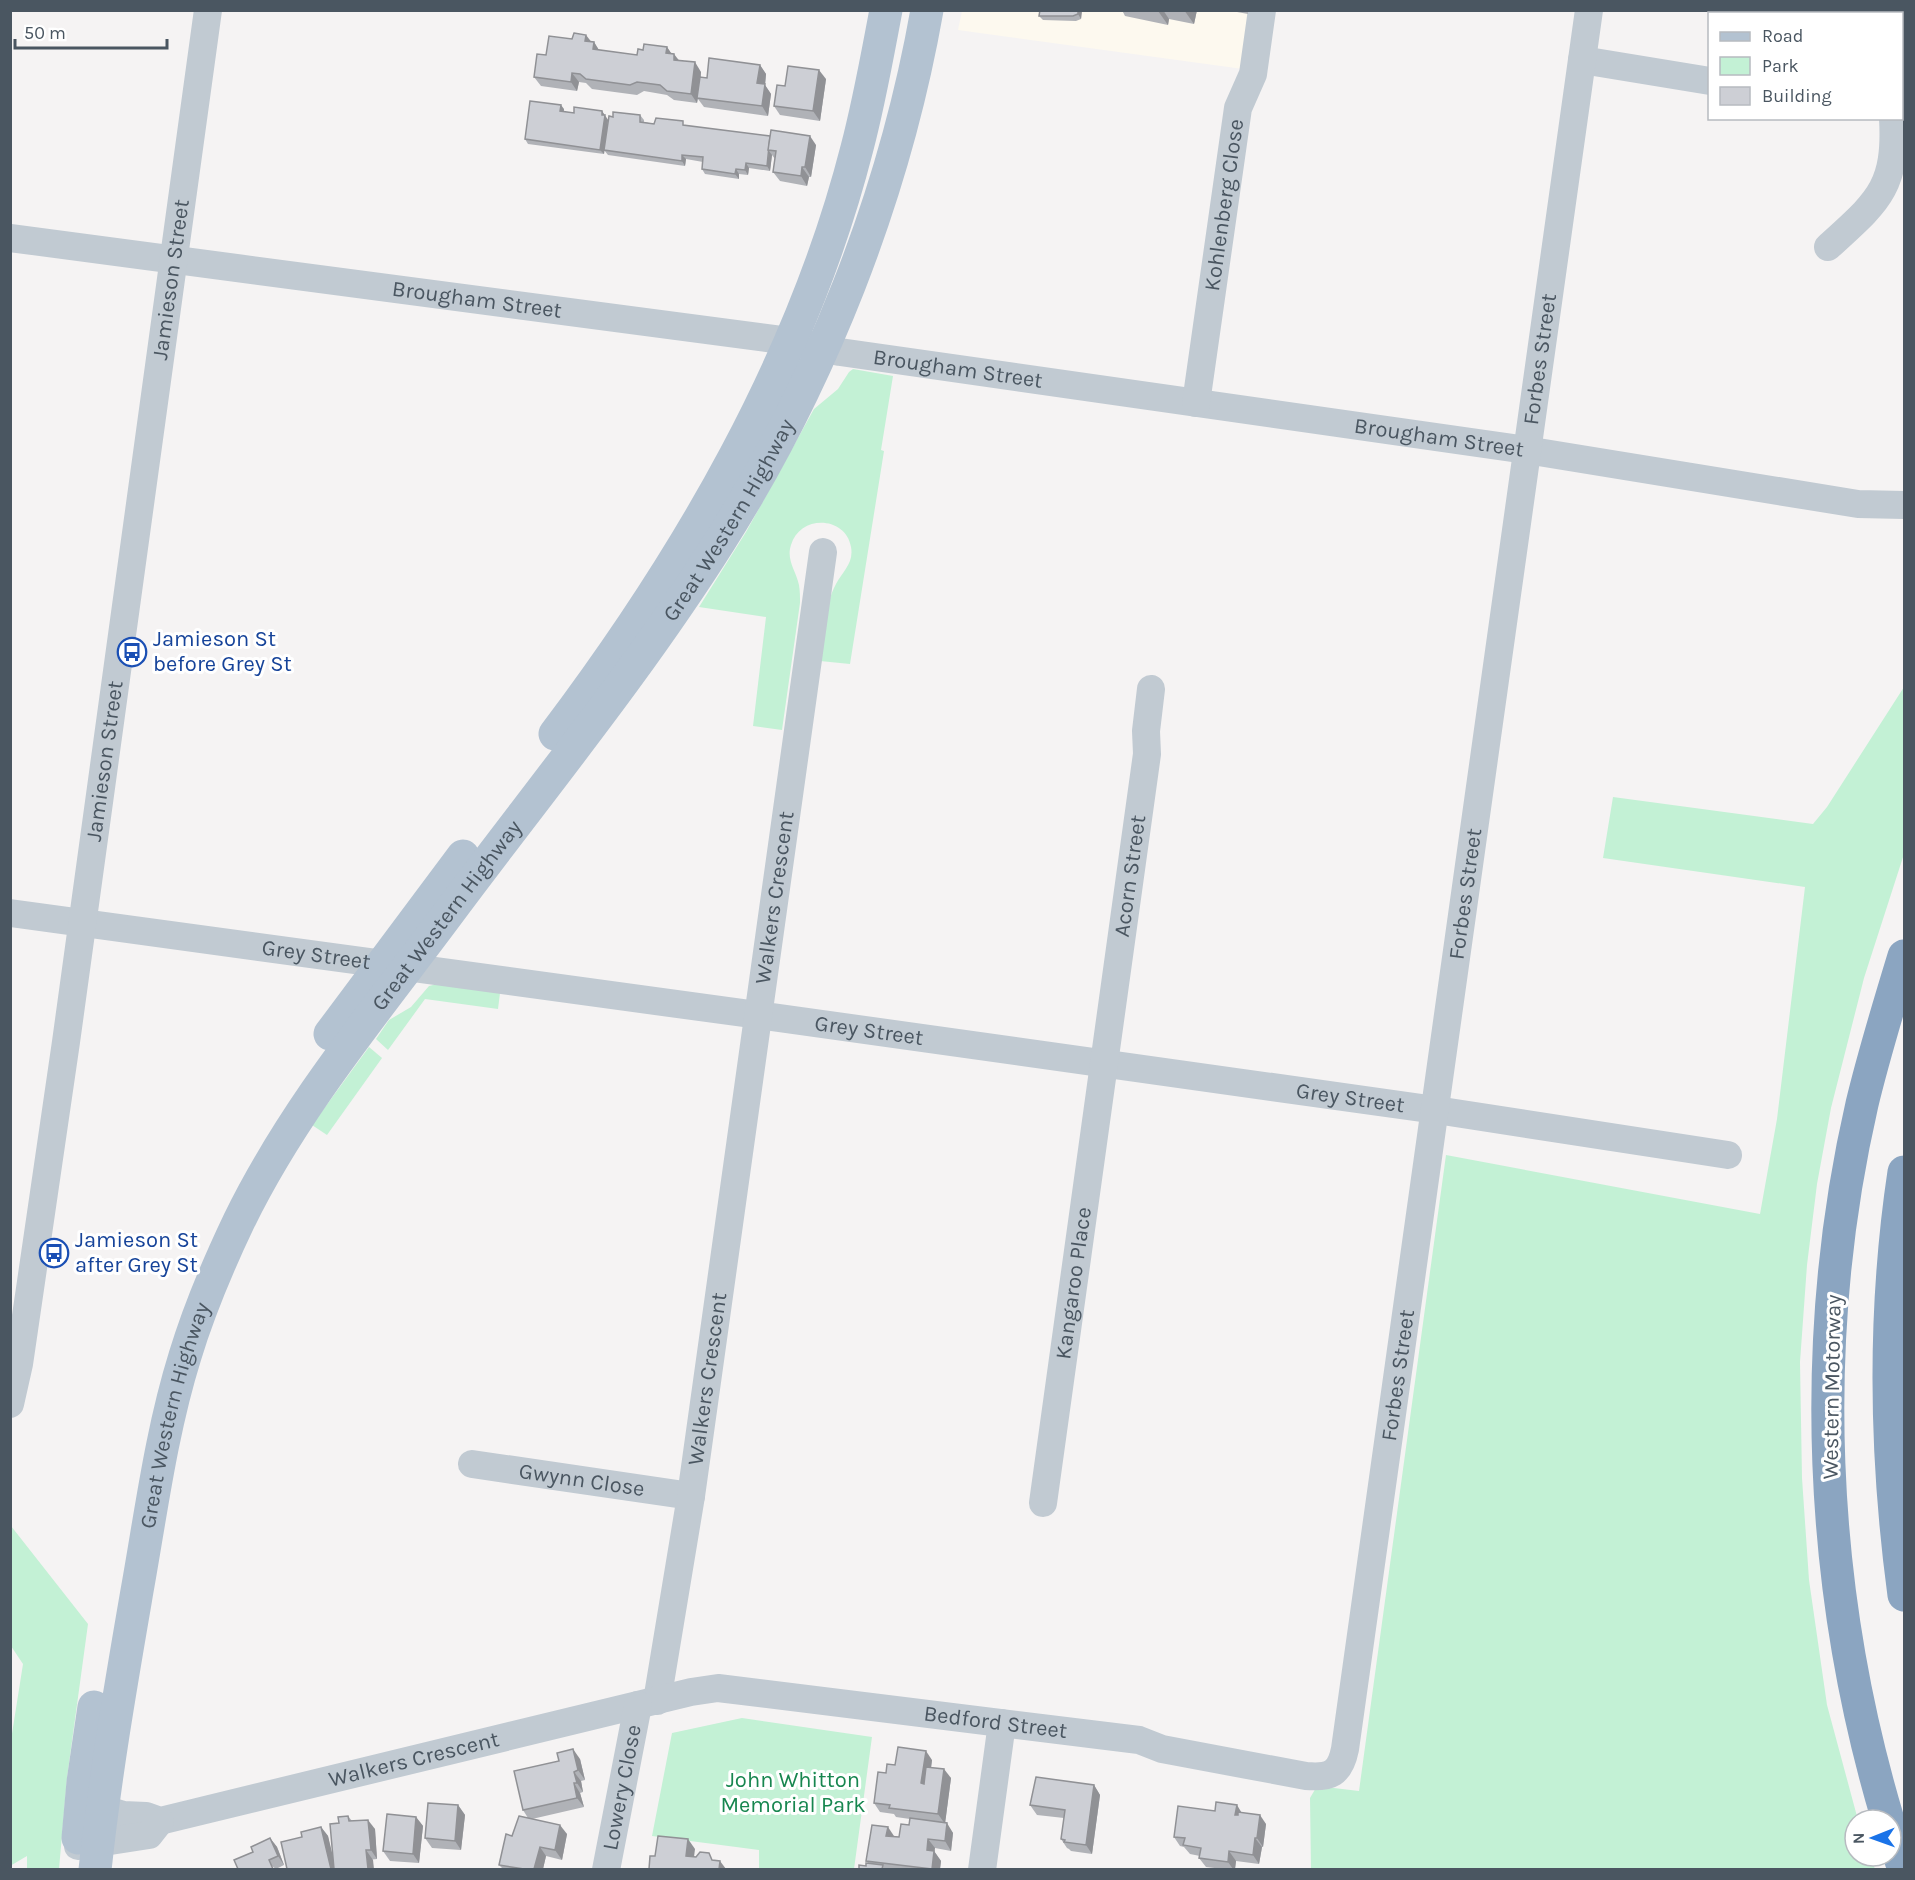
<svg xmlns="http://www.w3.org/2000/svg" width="1915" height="1880" font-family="Karla,sans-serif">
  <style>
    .commercial { fill: #fdf9ef }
    .green { fill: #c3f1d5 }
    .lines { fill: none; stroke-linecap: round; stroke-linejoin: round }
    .minor { stroke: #c1cad2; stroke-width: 28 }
    .major { stroke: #b3c2d1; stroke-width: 33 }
    .highway { stroke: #8ba5c1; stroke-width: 33 }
    .wall { fill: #b0b2b7 }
    .shaded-wall { fill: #909195 }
    .building { fill: #cdcfd5; stroke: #909195; stroke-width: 1.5 }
    .labels { text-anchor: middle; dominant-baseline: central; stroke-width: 6; stroke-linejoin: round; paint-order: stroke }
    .street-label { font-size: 22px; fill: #4a5661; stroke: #fff }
    .transit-label { font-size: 22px; fill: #164399; stroke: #fff; text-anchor: start }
    .park-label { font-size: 22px; fill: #17864f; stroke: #fff }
  </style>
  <rect width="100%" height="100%" fill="#f5f3f3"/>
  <path class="commercial" d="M962 11H1251L1243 69 958 30Z"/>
  <g class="green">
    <path d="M853 369 893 376 881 450 884 451 850 664 820 661C824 636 824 606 836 584 843 571 854 563 851 547 846 516 800 514 791 545 786 560 796 571 799 585 800 591 800 597 800 603L782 730 753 726 766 617 699 607 746 532 814 409 838 389 849 372Z"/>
    <path d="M1904 687V854L1864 978 1831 1108 1817 1184 1807 1265 1800 1362 1802 1478 1809 1580 1827 1705 1858 1820H1855V1856H1870L1875 1869H1311L1310 1798 1317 1786 1359 1791 1446 1155 1760 1214 1777 1119 1805 887 1603 858 1613 797 1813 824 1827 807Z"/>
    <path d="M437 984 500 993 498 1009 425 999 388 1050 376 1039 389 1020 411 1007 429 986Z"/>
    <path d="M369 1047 382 1058 327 1135 312 1125Z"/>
    <path d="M11 1526 88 1624 67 1778 59 1869H27V1856L10 1866 11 1740 23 1664 11 1646Z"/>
    <path d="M742 1718 872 1737 854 1869H759V1850L652 1836 672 1733Z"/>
  </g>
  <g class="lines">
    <g class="minor">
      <path d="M1582 60 1710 81"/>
      <path d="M1902 80H1904"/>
      <path id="s1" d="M10 238 789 341 840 352 1526 450 1858 504 1904 505"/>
      <path d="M1828 247C1877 202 1897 189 1893 118"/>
      <path id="s2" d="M1196 403 1238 108 1253 74 1262 10"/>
      <path id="s3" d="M10 913 758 1015 1436 1110 1728 1155"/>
      <path id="s4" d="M10 1404 19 1364 66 1042 208 10"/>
      <path id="s5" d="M472 1464 691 1496"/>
      <path id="s6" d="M1043 1503 1147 754 1146 731 1151 689"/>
      <path id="s7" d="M657 1701 691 1496 823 552"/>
      <path id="s8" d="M103 1809 123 1815 146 1816 160 1821 691 1692 718 1688 1139 1740 1162 1749 1306 1776C1330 1778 1340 1774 1345 1749 1428 1170 1507 590 1589 10"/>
      <path d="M78 1846 149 1835 160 1821"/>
      <path id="s9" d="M606 1870 638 1705"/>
      <path d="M982 1870 1002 1723"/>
    </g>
    <g class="major">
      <path d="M555 734C687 559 802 363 857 148 869 103 877 57 886 10"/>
      <path d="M330 1034 463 856"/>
      <path d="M78 1838 83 1782 94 1707"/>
      <path id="s10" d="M95 1870C105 1776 121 1684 137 1591 151 1513 161 1433 185 1356 199 1310 218 1265 239 1221 295 1106 380 1006 456 903 545 784 640 668 720 541 821 381 894 197 927 10"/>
    </g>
    <g class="highway">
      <path d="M1904 1172C1883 1312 1885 1454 1904 1595"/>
      <path d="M1888 1820C1819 1590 1808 1339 1862 1104 1874 1054 1889 1005 1904 956"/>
      <path d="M1891 1829 1904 1870"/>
    </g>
  </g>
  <g class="wall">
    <path d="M1082 10 1081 19 1076 21 1043 20 1039 16Z"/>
    <path d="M1122 10H1197L1194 24 1169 19 1168 25 1125 16Z"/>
    <path d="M1226 10H1248V14Z"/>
    <path d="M591 42H594L599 50 637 55 643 50 667 47 671 53 679 61 701 72V77L707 78 760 65 766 74 765 85 771 94 768 116 704 107 698 99 697 103 674 100 667 95 644 91 637 95 592 89 586 83 579 82 577 91 541 86 534 77 546 55Z"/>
    <path d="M826 79 820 121 780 115 774 106 785 86Z"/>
    <path d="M564 109V112L574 113 602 111 608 120 604 154 528 144 525 139Z"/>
    <path d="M640 115 644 120V122L654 124 686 126 816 145 811 177H809L807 186 780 181 773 172 775 159 772 155 770 171 749 168 748 175 739 174V179L705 174 702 169 703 162 686 159 685 166 608 155 604 150 613 117Z"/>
    <path d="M580 1759 585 1780 581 1781 583 1792 580 1793 584 1807 532 1819 567 1834 562 1860 546 1856 543 1869H503L499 1865 528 1818 523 1810Z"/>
    <path d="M932 1760 931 1767 951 1778 945 1823 953 1833 951 1851 935 1848 934 1851 941 1861 940 1869H859L866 1866 868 1863 866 1861 894 1837H899L909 1825 910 1819 896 1817 894 1814 880 1812 874 1803 886 1773 895 1765Z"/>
    <path d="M1094 1785 1100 1795 1092 1854 1071 1851 1069 1849 1067 1848 1061 1839 1064 1818 1037 1815 1030 1805Z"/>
    <path d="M458 1805 465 1815 461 1850 432 1848 425 1838Z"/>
    <path d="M1215 1811 1242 1812 1266 1824 1263 1847H1262L1259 1864 1236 1861 1235 1869H1223L1206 1867 1199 1858 1200 1856 1190 1854 1184 1847 1180 1846 1174 1837Z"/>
    <path d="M348 1816 352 1821 375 1829 377 1859 287 1869 302 1837 321 1827 328 1836 333 1860 339 1823Z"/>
    <path d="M416 1817 423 1826 419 1863 390 1861 383 1851Z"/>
    <path d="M270 1838 277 1847 284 1865 276 1869 253 1852Z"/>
  </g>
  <g class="shaded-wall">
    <path d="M1078 10H1082L1081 19 1078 14Z"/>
    <path d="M1163 10 1169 19 1168 25 1158 11Z"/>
    <path d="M1184 10H1197L1194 24Z"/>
    <path d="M586 35 593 44 585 41Z"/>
    <path d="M594 42 600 52 593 49Z"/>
    <path d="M667 47 673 56 666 53Z"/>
    <path d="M674 54 681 63 674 60Z"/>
    <path d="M695 62 701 72 697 103 691 94Z"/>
    <path d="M760 65 766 74 765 85 771 94 768 116 762 106 757 83Z"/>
    <path d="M819 70 826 79 820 121 813 111Z"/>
    <path d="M572 73 579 82 577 91 571 82Z"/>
    <path d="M561 105 564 109 563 116 560 111Z"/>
    <path d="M602 111 608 120 604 154 600 150Z"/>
    <path d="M810 136 816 145 811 177 805 167Z"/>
    <path d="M769 151 772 155 770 171 767 166Z"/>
    <path d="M682 155 686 159 685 166 682 161Z"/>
    <path d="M746 163 749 168 748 175 745 170Z"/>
    <path d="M802 167 809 177 807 186 801 176Z"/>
    <path d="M736 169 739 174V179L735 174Z"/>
    <path d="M573 1749 580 1759 585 1780 578 1770Z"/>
    <path d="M926 1751 932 1760 928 1793 921 1783Z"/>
    <path d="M944 1769 951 1778 945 1824 938 1814Z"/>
    <path d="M574 1772 581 1781 583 1792 577 1783Z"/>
    <path d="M574 1783 580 1793 584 1807 577 1798Z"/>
    <path d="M1094 1785 1100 1795 1092 1854 1086 1845Z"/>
    <path d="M458 1805 465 1815 461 1850 455 1841Z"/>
    <path d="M1237 1805 1243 1815H1235Z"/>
    <path d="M1260 1815 1266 1824 1263 1847 1257 1838Z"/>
    <path d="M416 1817 423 1826 419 1863 413 1854Z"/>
    <path d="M368 1820 375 1829 377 1859 371 1850Z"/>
    <path d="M947 1823 953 1833 951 1851 945 1841Z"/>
    <path d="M560 1825 567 1834 562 1860 555 1850Z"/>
    <path d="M321 1827 328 1836 336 1869H331Z"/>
    <path d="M888 1827 894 1836H886Z"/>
    <path d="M270 1838 277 1847 284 1865 278 1856Z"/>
    <path d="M1255 1838 1262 1847 1259 1864 1253 1855Z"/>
    <path d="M688 1839 695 1849 693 1865 686 1856Z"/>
    <path d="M928 1839 935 1848 933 1860 927 1850Z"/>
    <path d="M540 1847 546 1856 543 1869H534Z"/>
    <path d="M366 1850 373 1860 374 1869H368Z"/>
    <path d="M934 1851 941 1861 940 1869H932Z"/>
    <path d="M1229 1851 1236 1861 1235 1869H1233L1228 1862Z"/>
    <path d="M720 1861 726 1869H719Z"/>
  </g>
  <g class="building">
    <path d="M1040 10H1078V14L1073 16H1039Z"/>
    <path d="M574 33 586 35 585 41 594 42 593 49 637 55 638 49 643 50 644 44 667 47 666 53 674 54V60L695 62 691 94 667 91 660 85 637 82 630 85 586 79 580 74 572 73 571 82 534 77 537 54 546 55 549 36 572 39Z"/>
    <path d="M709 58 760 65 757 83 765 84 762 106 697 98 700 77 707 78Z"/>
    <path d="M788 66 819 70 813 111 774 106 777 85 785 86Z"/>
    <path d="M530 101 561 105 560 111 574 113V107L602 111V115H605L600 150 525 139Z"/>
    <path d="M613 112 640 115V122L654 124 656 118 683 121V125L770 136 767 166 746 163 745 170 736 169 735 174 702 169 703 157 682 155V161L604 150 609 116 613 117Z"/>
    <path d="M771 130 810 136 805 167H802L801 176 773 172 776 151 768 150Z"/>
    <path d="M898 1747 926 1751 921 1783 924 1784 926 1767 944 1769 938 1814 889 1808 890 1805 874 1803 878 1772 886 1773 887 1764 895 1765Z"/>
    <path d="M573 1749 578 1770 574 1772 577 1783H574L577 1798 523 1810 514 1771 559 1761 557 1753Z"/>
    <path d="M1036 1777 1094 1785 1086 1845 1064 1842 1065 1840 1061 1839 1065 1810 1030 1805Z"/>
    <path d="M1216 1802 1237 1805 1235 1815H1238V1812L1260 1815 1257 1838H1255L1253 1855 1229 1851 1228 1862 1199 1858 1201 1848 1183 1845 1185 1838 1174 1837 1178 1806 1215 1811Z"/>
    <path d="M428 1803 458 1805 455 1841 425 1838Z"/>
    <path d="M387 1814 416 1817 413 1854 383 1851Z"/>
    <path d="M348 1816 349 1821 368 1820 371 1850H366L368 1869H334L330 1824 339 1823 338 1817Z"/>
    <path d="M519 1816 560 1825 555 1850 540 1847 534 1869H524L499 1865 506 1834 512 1836Z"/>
    <path d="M910 1818 947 1823 945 1841 928 1839 927 1850 934 1851 932 1869 866 1861 872 1825 888 1827 886 1836 899 1837 901 1824 909 1825Z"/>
    <path d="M321 1827 331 1869H287L281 1842 302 1837 301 1832Z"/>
    <path d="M658 1836 688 1839 686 1856 696 1857 700 1852 709 1853 712 1860 720 1861 719 1869H649L650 1856H655Z"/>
    <path d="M270 1838 278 1856 269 1860 273 1869H238L234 1860 253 1852 251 1847Z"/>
    <path d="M866 1863 883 1865 882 1869H859V1865L866 1866Z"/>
  </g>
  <defs>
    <g id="bus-ring" transform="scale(1.5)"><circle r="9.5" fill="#fff" stroke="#1a4fb4" stroke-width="1.5"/><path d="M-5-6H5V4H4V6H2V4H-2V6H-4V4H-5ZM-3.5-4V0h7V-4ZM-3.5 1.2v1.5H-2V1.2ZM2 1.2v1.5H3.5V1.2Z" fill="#1a4fb4"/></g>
  </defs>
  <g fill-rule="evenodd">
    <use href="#bus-ring" x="132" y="652"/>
    <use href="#bus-ring" x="54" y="1253"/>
  </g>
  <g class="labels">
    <g class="street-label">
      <text stroke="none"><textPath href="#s2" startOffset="200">Kohlenberg Close</textPath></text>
      <text stroke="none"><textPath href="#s4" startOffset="1136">Jamieson Street</textPath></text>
      <text stroke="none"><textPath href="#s1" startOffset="471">Brougham Street</textPath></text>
      <text stroke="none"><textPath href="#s8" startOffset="2686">Forbes Street</textPath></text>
      <text stroke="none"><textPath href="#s1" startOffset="957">Brougham Street</textPath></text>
      <text stroke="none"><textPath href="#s1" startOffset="1443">Brougham Street</textPath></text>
      <text stroke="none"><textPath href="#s10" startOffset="1524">Great Western Highway</textPath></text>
      <text stroke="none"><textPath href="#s4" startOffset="650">Jamieson Street</textPath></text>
      <text stroke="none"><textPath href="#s6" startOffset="633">Acorn Street</textPath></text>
      <text stroke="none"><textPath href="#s8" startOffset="2146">Forbes Street</textPath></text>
      <text stroke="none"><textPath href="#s7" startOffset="812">Walkers Crescent</textPath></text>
      <text stroke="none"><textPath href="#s10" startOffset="1038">Great Western Highway</textPath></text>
      <text stroke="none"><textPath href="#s3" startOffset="309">Grey Street</textPath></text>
      <text stroke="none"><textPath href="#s3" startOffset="867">Grey Street</textPath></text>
      <text stroke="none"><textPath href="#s3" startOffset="1353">Grey Street</textPath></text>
      <text stroke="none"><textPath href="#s6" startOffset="222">Kangaroo Place</textPath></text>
      <text stroke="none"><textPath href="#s8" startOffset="1660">Forbes Street</textPath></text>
      <text stroke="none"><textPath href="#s7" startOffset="326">Walkers Crescent</textPath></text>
      <text transform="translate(1832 1387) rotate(-89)">Western Motorway</text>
      <text stroke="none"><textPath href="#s10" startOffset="462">Great Western Highway</textPath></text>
      <text stroke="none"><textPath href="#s5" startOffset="111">Gwynn Close</textPath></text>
      <text stroke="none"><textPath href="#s8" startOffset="912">Bedford Street</textPath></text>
      <text stroke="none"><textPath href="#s8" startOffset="320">Walkers Crescent</textPath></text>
      <text stroke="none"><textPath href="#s9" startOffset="84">Lowery Close</textPath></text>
    </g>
    <g class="transit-label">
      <text x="153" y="639">Jamieson St<tspan x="153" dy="25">before Grey St</tspan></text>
      <text x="75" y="1240">Jamieson St<tspan x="75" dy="25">after Grey St</tspan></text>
    </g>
    <g class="park-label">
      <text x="793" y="1780">John Whitton<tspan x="793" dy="25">Memorial Park</tspan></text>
    </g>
  </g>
  <rect width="1915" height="1880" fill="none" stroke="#4a5661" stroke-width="24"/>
  <rect x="1708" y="12" width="195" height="108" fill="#ffffff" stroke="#b7bbc0" stroke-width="1.5"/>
  <rect x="1720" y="32" width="30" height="9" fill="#b3c2d1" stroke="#b7bbc0" stroke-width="1.5"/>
  <text x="1762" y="42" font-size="18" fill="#4a5661">Road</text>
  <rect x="1720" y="57" width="30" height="18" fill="#c3f1d5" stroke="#b7bbc0" stroke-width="1.5"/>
  <text x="1762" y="72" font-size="18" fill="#4a5661">Park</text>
  <rect x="1720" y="87" width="30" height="18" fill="#cdcfd5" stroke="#b7bbc0" stroke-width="1.5"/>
  <text x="1762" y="102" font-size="18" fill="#4a5661">Building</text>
  <g transform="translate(1873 1838) rotate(269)"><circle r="28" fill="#ffffff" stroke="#b7bbc0" stroke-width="1.5"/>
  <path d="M0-4.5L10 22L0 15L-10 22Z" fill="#1a73e8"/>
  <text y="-9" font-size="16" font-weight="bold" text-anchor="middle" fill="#4a5661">N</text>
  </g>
  <path d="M15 39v9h152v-9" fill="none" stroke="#4a5661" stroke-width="3"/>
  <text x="24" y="39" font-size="18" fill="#4a5661" stroke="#ffffff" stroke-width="4.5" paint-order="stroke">50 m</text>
</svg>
